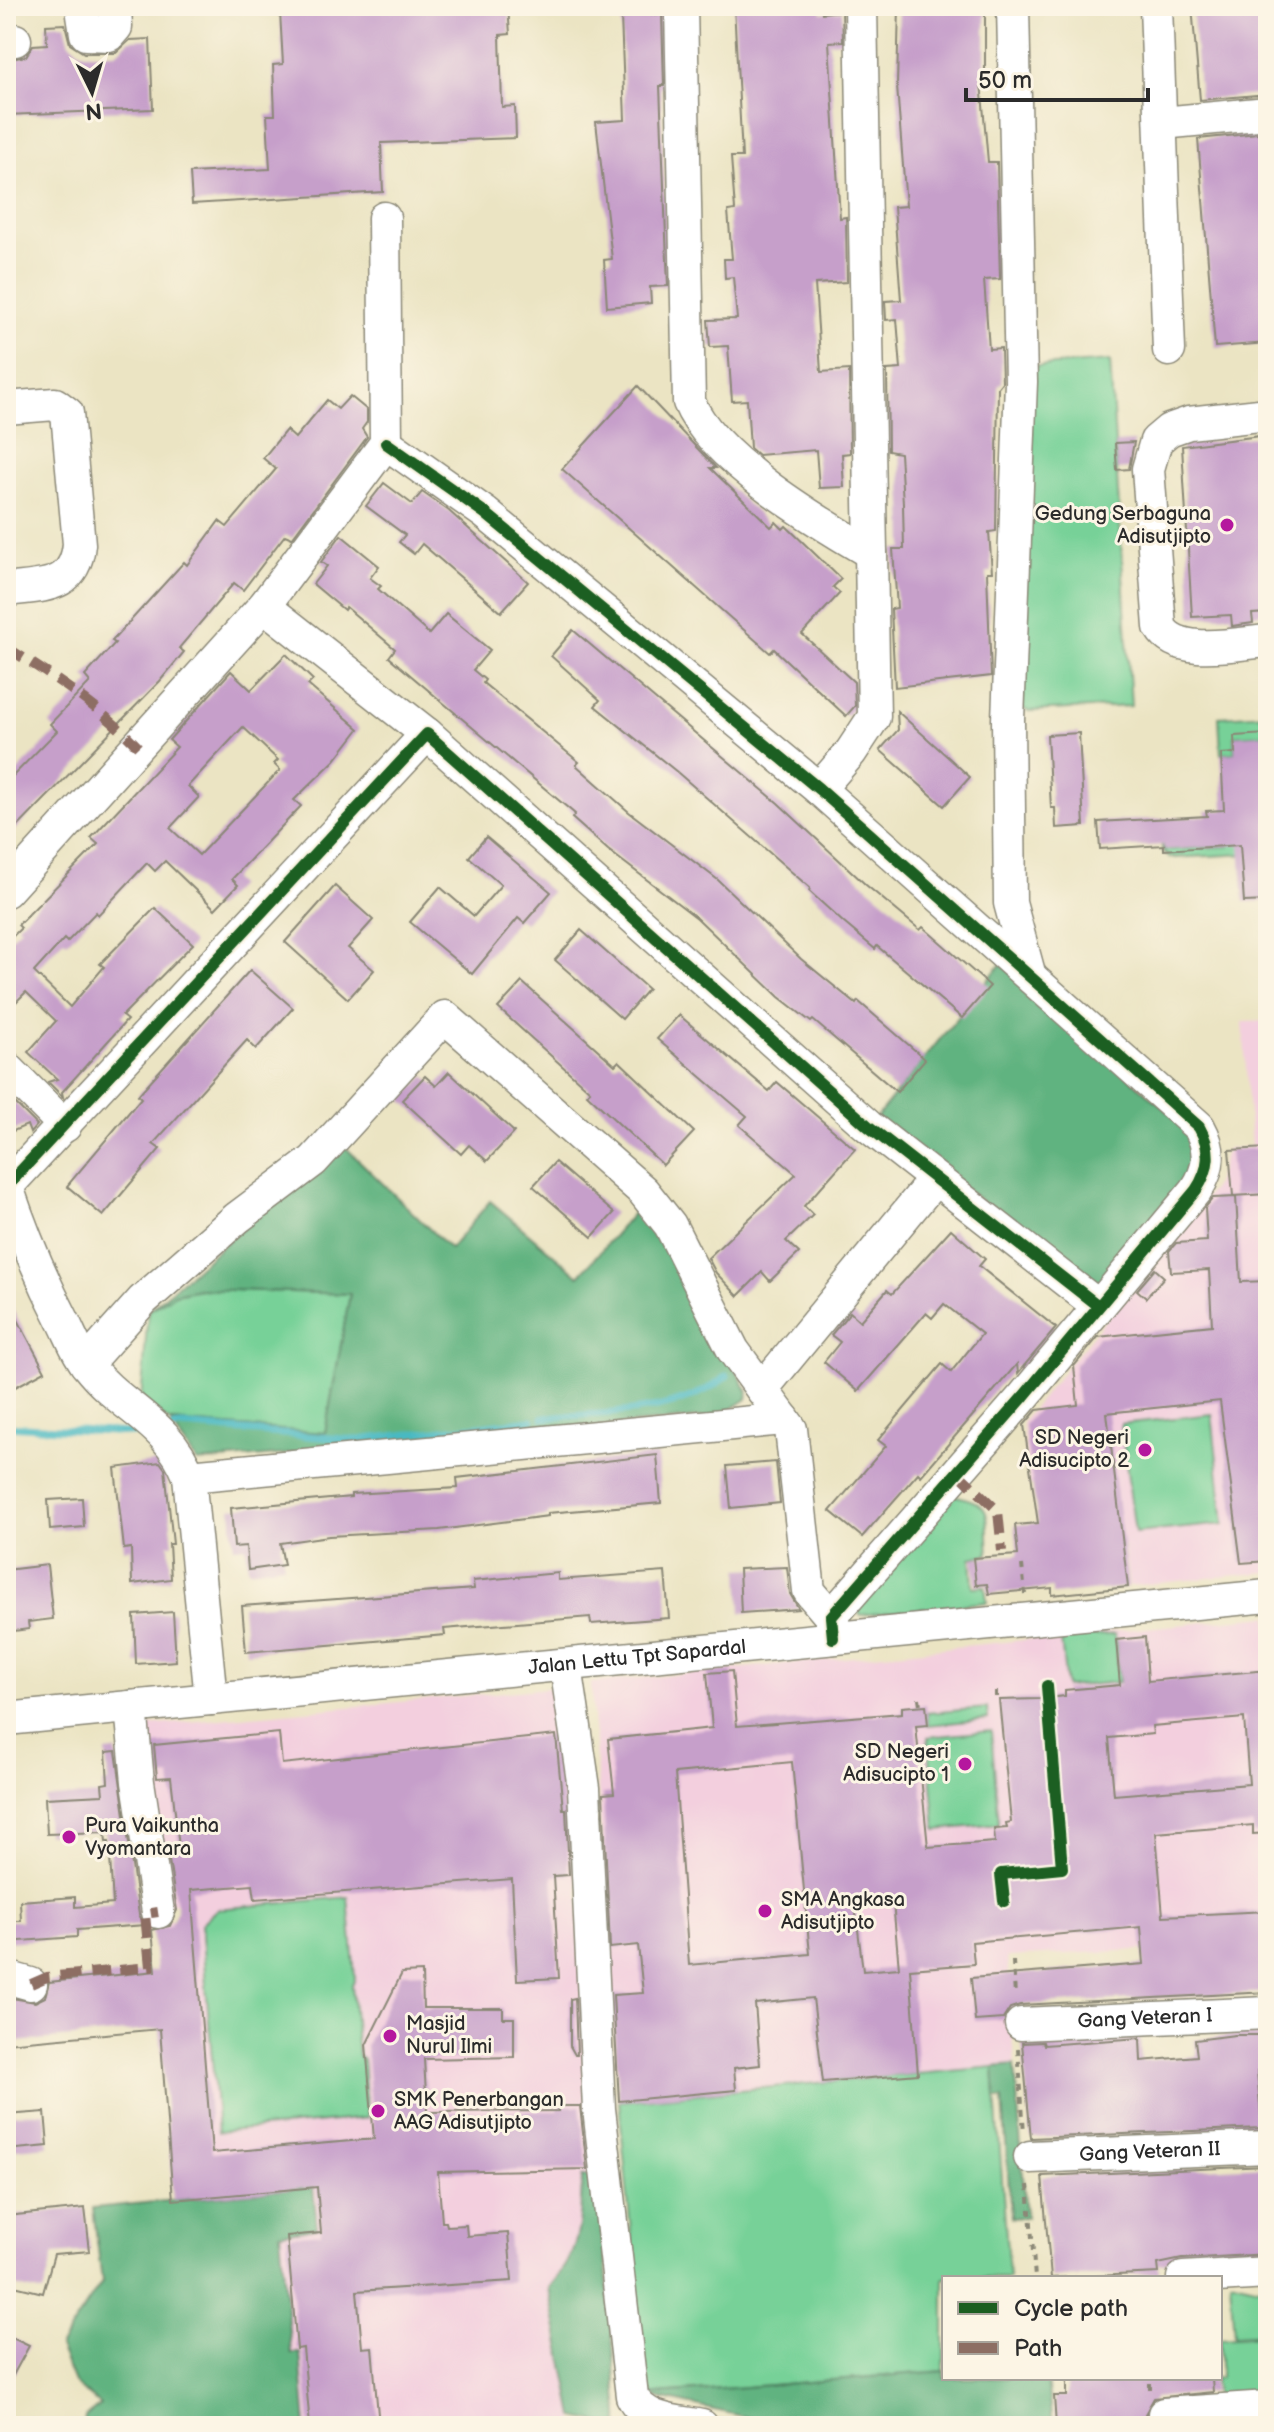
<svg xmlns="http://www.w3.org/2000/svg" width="1274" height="2432" font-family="'Balsamiq Sans',sans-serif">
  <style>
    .built { fill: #f3cfde }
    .green { fill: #77d198; stroke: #517e62; stroke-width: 2 }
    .forest { fill: #61b380; stroke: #466f56; stroke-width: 2 }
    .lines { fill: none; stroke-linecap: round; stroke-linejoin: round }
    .stream { stroke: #4ab9c2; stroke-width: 7 }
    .building { fill: #c69fca; fill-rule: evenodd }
    .minor-casing { stroke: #8b8877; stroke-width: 35 }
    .path { stroke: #8b8877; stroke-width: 4; stroke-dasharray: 6 6; stroke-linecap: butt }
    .minor { stroke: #fff; stroke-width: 32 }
    .quiet { stroke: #8d6e63; stroke-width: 10; stroke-dasharray: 20 10; stroke-linecap: butt }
    .cycleway-casing { stroke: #fcf5e5; stroke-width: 17 }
    .cycleway { stroke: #1b5e20; stroke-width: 12 }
    .poi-dot { fill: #b5179e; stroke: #fcf5e5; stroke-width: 3 }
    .labels { text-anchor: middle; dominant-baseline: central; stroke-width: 6; stroke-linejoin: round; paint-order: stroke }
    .poi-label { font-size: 20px; fill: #2b2b2b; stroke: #fcf5e5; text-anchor: start }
    .street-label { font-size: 20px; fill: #2b2b2b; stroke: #fcf5e5 }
  </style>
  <rect width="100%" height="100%" fill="#fcf5e5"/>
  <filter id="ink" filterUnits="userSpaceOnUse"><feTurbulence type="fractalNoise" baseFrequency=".0125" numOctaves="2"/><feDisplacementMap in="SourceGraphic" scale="16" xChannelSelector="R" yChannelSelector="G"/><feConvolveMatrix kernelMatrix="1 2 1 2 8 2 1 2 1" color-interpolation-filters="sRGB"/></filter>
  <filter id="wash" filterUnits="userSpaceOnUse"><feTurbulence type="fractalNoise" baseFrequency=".006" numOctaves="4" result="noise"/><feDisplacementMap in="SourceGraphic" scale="32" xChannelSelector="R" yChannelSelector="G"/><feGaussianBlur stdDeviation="1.8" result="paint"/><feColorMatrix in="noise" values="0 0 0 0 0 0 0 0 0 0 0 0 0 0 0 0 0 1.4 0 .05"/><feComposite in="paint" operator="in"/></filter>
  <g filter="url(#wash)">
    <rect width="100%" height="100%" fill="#ebe4c3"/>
    <g class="built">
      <path d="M1268 1021V1572L1129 1586 1124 1545 1044 1553 1038 1498H1034L1033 1485H1029L1022 1422 1214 1187 1227 1149 1251 1147 1243 1022Z"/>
      <path d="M1268 1616V1943L1007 1957 1015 2065 619 2101 591 1683Z"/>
      <path d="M549 1688 561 1711 572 1778 595 2166 574 2426H306L300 2353 291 2354 280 2232 173 2200 152 1923 191 1919 190 1902 168 1904 147 1726Z"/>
    </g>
    <g class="green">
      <path d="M1110 361 1131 706 1029 711 1023 709 1013 368Z"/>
      <path d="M1268 714V734L1234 736 1235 753 1221 754 1219 717Z"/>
      <path d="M1226 794 1268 853 1170 858 1162 851V845L1164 850 1229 846Z"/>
      <path d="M199 1289 350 1294 325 1433 170 1422 141 1402 148 1311 175 1294Z"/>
      <path d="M1212 1414 1224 1524 1135 1533 1121 1424Z"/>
      <path d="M953 1495C997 1505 985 1513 989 1554L971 1558 973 1587 985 1586 987 1602 861 1615 857 1610Z"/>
      <path d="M1115 1634 1119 1682 1066 1687 1061 1639Z"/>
      <path d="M987 1708 988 1719 928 1725 927 1713Z"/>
      <path d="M991 1731 999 1824 936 1830 928 1737Z"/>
      <path d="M348 1897 355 1978 352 1986 358 2056 363 2060 367 2118 218 2132 201 1924 217 1909Z"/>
      <path d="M994 2067 1009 2278H944V2371L646 2395 619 2101Z"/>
      <path d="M1230 2280 1268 2289V2334L1234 2336Z"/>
      <path d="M1268 2336V2393L1216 2397 1214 2378H1220V2339Z"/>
    </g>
    <g class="forest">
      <path d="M1001 964 1189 1130 1198 1162 1103 1282 1093 1287 875 1119Z"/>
      <path d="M340 1142 450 1249 490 1201 579 1276 642 1203 748 1392 747 1399 721 1416 197 1462 170 1422 325 1433 350 1294 199 1289 175 1294 148 1311Z"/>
      <path d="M1015 2065 1026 2217 1011 2218 1003 2099H996L994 2067Z"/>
      <path d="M598 2175 620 2426 574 2417 549 2288C582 2248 580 2225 582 2176Z"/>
      <path d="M313 2187 317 2228 280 2233 291 2353H300L306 2426H84L85 2417 100 2405 74 2383 59 2347 102 2282 93 2208Z"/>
      <path d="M944 2371V2378H1047L1052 2426H787L646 2395Z"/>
    </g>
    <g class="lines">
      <g class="stream">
        <path d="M543 1418C605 1412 676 1417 727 1376"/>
        <path d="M6 1426 148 1434"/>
        <path d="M172 1429 181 1426 357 1440 532 1420"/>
      </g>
    </g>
    <g id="blocks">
      <g class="building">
        <path d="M420 6H508L510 34 500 35 502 107 515 106 516 138 381 143 383 192 192 204 190 173 270 169 267 115H275L273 65 283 64 280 12Z"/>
        <path d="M734 6H821L822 13 842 11 843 41 829 42 840 218 846 217 847 282 815 284 821 372 849 370 850 453 842 454 844 487 819 488 816 450 758 455 750 448 747 400 732 401 728 346 710 347 708 320 737 319 733 277 725 278 724 259H732L728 211 735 210 731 157H742Z"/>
        <path d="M899 6H985V82H981L988 162H997L1000 279 984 280 989 349 1001 348 1002 382 998 387 996 531 989 532 992 572H987L991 676 895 687 891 609 897 608 893 549H904L903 504 900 453 888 451 887 370 901 369 897 319 886 320 885 301 901 300 894 207 906 206 897 86Z"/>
        <path d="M1192 6H1268V94L1200 100Z"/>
        <path d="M662 14 664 86H660L668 286 650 287 651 303 607 307 604 260 612 259 596 122 625 120 621 16Z"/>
        <path d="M65 24 70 44 84 53H116L130 40 150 39 153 109 6 115V60L26 56 33 45 47 44 46 25Z"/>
        <path d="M1268 132V343L1215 347 1198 139Z"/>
        <path d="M638 386 716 468H710L771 527 776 522 783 529 786 526 841 579 833 587 840 593 802 634 854 682 855 706 846 716 774 649 770 653 562 469Z"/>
        <path d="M350 396 367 410V422L362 429 367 437 292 538 285 535 243 590 234 583 179 648 184 652 160 681 6 839V783L57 731 50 724 90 682 85 676 115 643 112 641 184 562 187 565 219 521 227 527 276 469 263 458 286 430 295 438 327 400 338 409Z"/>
        <path d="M1260 436 1264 509H1268V542H1265L1268 613 1252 614 1253 623 1232 626 1231 615 1192 617 1182 446Z"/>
        <path d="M1134 442 1129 469 1117 470 1115 443Z"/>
        <path d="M384 483 412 504 422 492 449 511 528 582 501 612 422 544 414 554 399 542 405 535 366 506Z"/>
        <path d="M341 535 379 566 370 578 381 586 378 589 429 634 446 614 490 650 473 670 485 680 483 683 579 762 576 765 629 812 718 880 801 959 856 1004 858 1001 925 1059 897 1092 813 1020 811 1022 779 997 697 918 608 850 572 818 575 814 389 657 395 649 346 607 344 610 313 584 327 566 321 562Z"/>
        <path d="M573 630 778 803 866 885 920 930 923 927 990 986 962 1018 877 946 875 949 844 923 809 891 810 888 677 772 595 706 600 700 551 656Z"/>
        <path d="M286 654 313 680 308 685 359 729 335 760 294 800 301 806 232 879 238 885 215 909 165 861 155 871 147 863 98 915 96 912 67 942 64 939 34 972 70 1007 104 967 100 964 155 908 193 944 122 1016 127 1020 62 1092 63 1097 48 1082 57 1079 28 1052 56 1021 26 992 6 1012V943L21 928 18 925 98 844 91 838 177 747 169 740 231 671 251 690ZM243 727 278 760 274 764 280 770 199 855 170 828 199 797 188 786Z"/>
        <path d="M897 711 970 777 944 806 880 750 898 730Z"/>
        <path d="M1079 733 1084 826 1056 828 1055 808H1051L1047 735Z"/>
        <path d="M1268 734V901L1244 902 1240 845 1164 850V845L1100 849 1098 822 1207 816 1206 811 1224 810 1221 754 1235 753 1234 736Z"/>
        <path d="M486 837 551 892 524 923 518 918 472 974 410 922 440 887 474 916 501 885 469 857Z"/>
        <path d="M335 886 373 920 348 948 374 970 348 999 285 942Z"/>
        <path d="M581 930 648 989 622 1019 555 960Z"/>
        <path d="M250 970 293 1008 256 1049 247 1040 153 1144 160 1149 103 1216 67 1186 141 1098 138 1095Z"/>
        <path d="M522 982 615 1065 619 1061 694 1132 663 1165 587 1094 590 1091 498 1008Z"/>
        <path d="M679 1015 769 1091 777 1082 855 1149 804 1206 813 1215 786 1241 799 1253 770 1281 762 1272 738 1296 716 1273 708 1258 796 1174 739 1125 747 1116 657 1039Z"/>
        <path d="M449 1072 514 1132 487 1161 469 1145 461 1154 402 1100 425 1076 436 1086Z"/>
        <path d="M10 1098 37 1125 30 1133 27 1125 6 1134V1099Z"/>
        <path d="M1268 1148V1194L1233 1196 1229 1150Z"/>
        <path d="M555 1162 614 1213 592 1237 533 1186Z"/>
        <path d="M1236 1197 1241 1282 1268 1281V1446H1265L1268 1561 1241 1563 1220 1401 1107 1413 1128 1587 1052 1595V1588L989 1594 987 1584 976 1585 973 1558 1018 1555 1015 1525 1038 1523 1024 1425 1037 1410 1078 1405 1074 1366 1098 1337 1212 1325 1209 1270 1171 1272 1169 1251 1176 1243 1207 1241 1205 1208 1213 1198Z"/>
        <path d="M951 1229 985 1259 979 1266 1056 1328 1018 1373 1017 1364 921 1476 918 1473 862 1537 830 1511 886 1446 878 1440 942 1364 951 1372 982 1334 944 1304 932 1318 926 1313 858 1391 824 1362 840 1342 831 1335 850 1312 860 1321 887 1290 892 1294Z"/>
        <path d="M1155 1269 1164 1277 1146 1298 1137 1290Z"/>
        <path d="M6 1297 45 1371 6 1392Z"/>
        <path d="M657 1455 661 1503 548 1513V1516L439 1530 329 1536 280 1543 284 1565 248 1570 246 1546 234 1547 231 1508 351 1497V1494L458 1488 457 1478Z"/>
        <path d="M160 1462 165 1469 173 1544H169L171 1579 132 1584 131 1548 124 1549 115 1468Z"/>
        <path d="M776 1462 780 1503 731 1508 727 1466Z"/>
        <path d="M82 1498 84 1527 50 1530 48 1500Z"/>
        <path d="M47 1565 53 1619 28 1622 29 1629 6 1632V1570Z"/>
        <path d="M787 1567 790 1594 799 1609 741 1613 739 1569Z"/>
        <path d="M665 1572 669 1618 591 1624 590 1617 444 1629 445 1635 246 1652 242 1606 474 1589 473 1581 558 1573V1580Z"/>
        <path d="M173 1612 176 1661 136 1664 134 1615Z"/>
        <path d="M1145 1637 1148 1681 1268 1670V1833L1253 1834V1825L1156 1833 1163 1916 1268 1911V1992L1020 2005 1010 2008 1003 2019 975 2021 971 1978 1144 1964 1141 1927 972 1942 974 1964 910 1969 918 2074 823 2082 813 1998 755 2004 760 2065 734 2068 736 2090 619 2101 613 1995 643 1993 638 1945 610 1948 603 1794 614 1793 608 1739 712 1728 707 1673 720 1672 732 1671 737 1726 902 1713V1707L926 1705 928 1725 916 1726 928 1847 995 1842 994 1829 1007 1828 1006 1823 1011 1822 999 1700 1039 1699 1065 1696V1690L1120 1685 1116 1640ZM1244 1718 1249 1784 1114 1795 1109 1738 1153 1734 1152 1726ZM792 1762 810 1954 689 1965 675 1773ZM893 1902 899 1968 863 1971 855 1905Z"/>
        <path d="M279 1733 282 1764 556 1735 563 1809H566L569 1875 553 1876 559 1978 517 1980 512 1879 255 1899 253 1885 191 1890 212 2153 374 2139 366 2045 402 1973 422 1972 423 2008H503V2018H514V2057L424 2059 427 2112 558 2111 557 2106H580L587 2169 438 2172 442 2222H446L447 2226 466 2225 467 2236 508 2233 512 2281 357 2291 362 2348 372 2347 379 2426H310L303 2348 297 2349 287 2236 321 2233 317 2187 173 2200 160 2029 6 2043V1997L35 2002 45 1997 49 1982 156 1971 152 1930 170 1926 177 1910 167 1848 179 1847 171 1777 157 1778 154 1745Z"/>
        <path d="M116 1751 139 1915 145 1925 77 1930V1937L6 1942V1921H21L20 1901 75 1897V1907L113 1904 109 1842H106L105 1832 47 1834 45 1798 103 1795 102 1784 108 1783 106 1752Z"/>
        <path d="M575 1998 577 2055H575L570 2046V1999Z"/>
        <path d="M1235 2035H1268V2070L1257 2071 1262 2128 1031 2138 1022 2043 1043 2042 1044 2045 1140 2038 1141 2061 1197 2056 1195 2040Z"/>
        <path d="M45 2112 48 2146 6 2150V2115Z"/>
        <path d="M1267 2166 1268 2254 1182 2259 1158 2264 1159 2273 1051 2278 1042 2176Z"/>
        <path d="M85 2208 90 2251 54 2254 43 2293 6 2284V2216Z"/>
        <path d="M6 2335 29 2346 6 2388Z"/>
        <path d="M1067 2378H1212L1213 2392 1154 2398 1145 2414 1150 2426H1056L1054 2396H1067Z"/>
      </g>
    </g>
  </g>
  <g filter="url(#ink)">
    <use href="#blocks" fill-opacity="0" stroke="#8b8877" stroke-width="2"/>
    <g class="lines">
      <g class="minor-casing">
        <g id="minor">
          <path d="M681 6 689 402C712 459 818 522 871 553"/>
          <path d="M1013 6 1021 382 1008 720 1010 903 1029 973"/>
          <path d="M1156 6 1169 350"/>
          <path d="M83 15 86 34 109 35 116 27 115 6"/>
          <path d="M6 41 15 40"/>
          <path d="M1162 123 1268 113"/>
          <path d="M6 408 55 404 67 413 79 544C75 589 43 585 6 590"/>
          <path d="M1268 414 1189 423 1169 430 1156 441 1148 469 1160 627C1178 658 1237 643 1268 641"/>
          <path d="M386 443 485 513 819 789 1199 1127C1212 1150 1210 1169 1196 1190L1024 1396 831 1617 833 1638"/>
          <path d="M264 606 427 734"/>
          <path d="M819 789 851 752 874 717 861 6"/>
          <path d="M6 891 264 606 386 443 384 218"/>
          <path d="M6 1067 65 1126"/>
          <path d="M6 1187 427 734 868 1126 1097 1305"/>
          <path d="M7 1187C23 1235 41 1278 64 1322 71 1336 77 1353 87 1365 121 1409 168 1421 189 1476L211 1699"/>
          <path d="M86 1364 143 1300 237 1218 313 1161 445 1017 643 1191 670 1225 733 1350 791 1429 809 1591 831 1617"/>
          <path d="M762 1389 935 1179"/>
          <path d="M189 1476 784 1419"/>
          <path d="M566 1666 584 1788 599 2109 632 2396C644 2421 676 2421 702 2426"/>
          <path d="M131 1707 138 1782 158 1912"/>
          <path id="s1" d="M6 1719 1268 1596"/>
          <path d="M6 1977 31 1984"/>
          <path id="s2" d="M1021 2024 1268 2013"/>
          <path id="s3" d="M1030 2157 1268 2147"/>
          <path d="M1183 2278 1268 2273"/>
          <path d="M1164 2414 1268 2407"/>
        </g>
      </g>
      <g class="path">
        <path d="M1022 1565 1025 1594"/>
        <path d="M996 1691V1700"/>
        <path d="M919 1698 920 1705"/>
        <path d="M1013 1961 1015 1996"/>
        <path d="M1018 2049 1024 2132"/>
        <path d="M1028 2185 1035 2278"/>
        <path d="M1150 2389V2378"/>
      </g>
      <use href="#minor" class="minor"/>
      <g class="quiet">
        <path d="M6 647C54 677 99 706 138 747"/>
        <path d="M6 1067V1068"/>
        <path d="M957 1472 998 1511 1002 1551"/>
        <path d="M31 1984 47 1977 150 1967 145 1914 158 1912"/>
      </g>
      <g class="cycleway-casing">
        <g id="cycleway">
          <path d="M386 443 485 513 819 789 1199 1127C1212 1150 1210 1169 1196 1190L1024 1396 831 1617 833 1638"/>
          <path d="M6 1187 427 734 868 1126 1097 1305"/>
          <path d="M1004 1901 1001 1874 1062 1868 1047 1686"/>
        </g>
      </g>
      <use href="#cycleway" class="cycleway"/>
    </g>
  </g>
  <g class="poi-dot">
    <circle cx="1227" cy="525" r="8"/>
    <circle cx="1145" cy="1450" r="8"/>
    <circle cx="965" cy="1764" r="8"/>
    <circle cx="69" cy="1837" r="8"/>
    <circle cx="765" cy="1911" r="8"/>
    <circle cx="390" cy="2036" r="8"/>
    <circle cx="378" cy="2111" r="8"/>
  </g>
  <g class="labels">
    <g class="poi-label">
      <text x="1211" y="514" text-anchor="end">Gedung Serbaguna<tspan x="1211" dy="23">Adisutjipto</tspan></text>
      <text x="1129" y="1438" text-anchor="end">SD Negeri<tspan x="1129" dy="23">Adisucipto 2</tspan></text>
      <text x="949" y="1752" text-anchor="end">SD Negeri<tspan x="949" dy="23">Adisucipto 1</tspan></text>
      <text x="85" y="1826">Pura Vaikuntha<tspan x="85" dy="23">Vyomantara</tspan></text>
      <text x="781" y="1900">SMA Angkasa<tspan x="781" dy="23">Adisutjipto</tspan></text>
      <text x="406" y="2024">Masjid<tspan x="406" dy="23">Nurul Ilmi</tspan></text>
      <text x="394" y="2100">SMK Penerbangan<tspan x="394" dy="23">AAG Adisutjipto</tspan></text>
    </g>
    <g class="street-label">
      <text stroke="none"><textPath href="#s1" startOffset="634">Jalan Lettu Tpt Sapardal</textPath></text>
      <text stroke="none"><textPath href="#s2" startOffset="124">Gang Veteran I</textPath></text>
      <text stroke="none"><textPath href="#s3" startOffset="120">Gang Veteran II</textPath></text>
    </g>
  </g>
  <rect width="1274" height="2432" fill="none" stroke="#fcf5e5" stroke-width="32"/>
  <rect x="942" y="2276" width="280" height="104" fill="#fcf5e5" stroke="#a8a49b" stroke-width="2"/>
  <rect x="958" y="2302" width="40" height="12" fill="#1b5e20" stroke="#a8a49b" stroke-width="2"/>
  <text x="1014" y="2316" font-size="24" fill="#2b2b2b">Cycle path</text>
  <rect x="958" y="2342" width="40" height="12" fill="#8d6e63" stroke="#a8a49b" stroke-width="2"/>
  <text x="1014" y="2356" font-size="24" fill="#2b2b2b">Path</text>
  <g transform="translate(92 92) rotate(175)" stroke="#fcf5e5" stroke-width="6" paint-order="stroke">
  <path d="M0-6L14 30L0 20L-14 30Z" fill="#2b2b2b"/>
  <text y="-12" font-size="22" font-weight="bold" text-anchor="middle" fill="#2b2b2b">N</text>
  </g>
  <path d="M966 88v12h182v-12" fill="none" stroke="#2b2b2b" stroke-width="4"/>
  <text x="978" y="88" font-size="24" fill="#2b2b2b" stroke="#fcf5e5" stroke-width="6" paint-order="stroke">50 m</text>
</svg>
